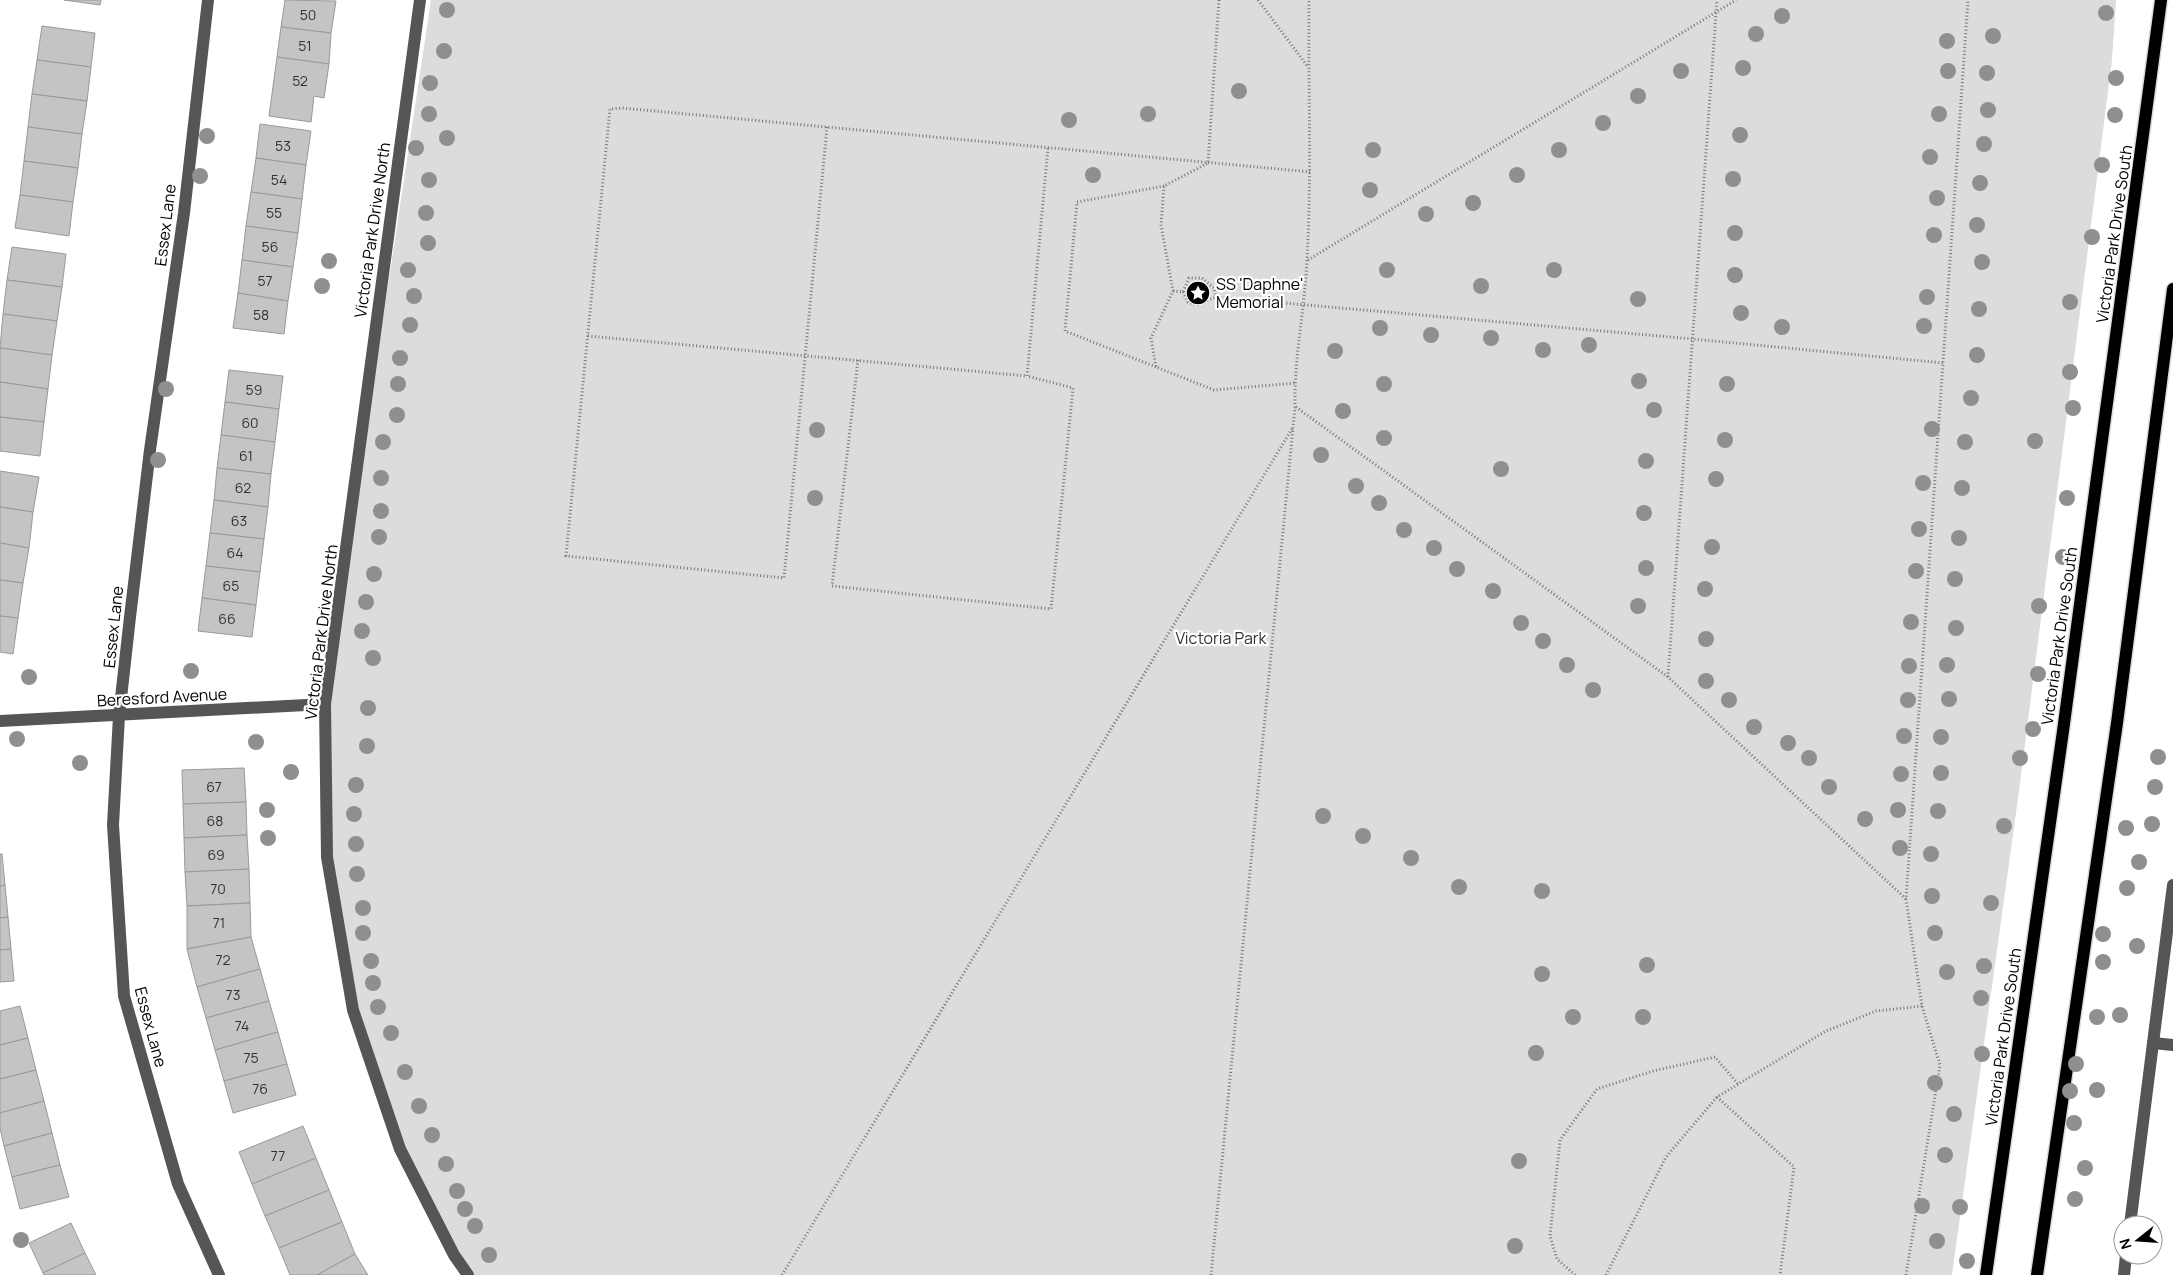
<svg xmlns="http://www.w3.org/2000/svg" width="2173" height="1275" font-family="Manrope,sans-serif">
  <style>
    .green { fill: #dcdcdc }
    .building { fill: #c4c4c4; stroke: #999 }
    .lines { fill: none; stroke-linecap: round; stroke-linejoin: round }
    .major-casing { stroke: #dbdbdb; stroke-width: 15 }
    .path { stroke: #777; stroke-width: 3; stroke-dasharray: 1 2.5; stroke-linecap: butt }
    .minor { stroke: #555; stroke-width: 12 }
    .major { stroke: #000; stroke-width: 12 }
    .tree { fill: #8f8f8f }
    .labels { text-anchor: middle; dominant-baseline: central; stroke-width: 4.5; stroke-linejoin: round; paint-order: stroke }
    .number-label { font-size: 14px; fill: #313131 }
    .street-label { font-size: 16px; fill: #000; stroke: #fff }
    .poi-label { font-size: 16px; fill: #000; stroke: #fff; text-anchor: start }
    .park-label { font-size: 16px; fill: #333; stroke: #fff }
  </style>
  <rect width="100%" height="100%" fill="#fff"/>
  <path class="green" d="M431 0H2116L2112 60 2019 791 1952 1275H468L400 1149 353 1010 327 857 325 704Z"/>
  <g class="building">
    <path d="M64 0H101L100 5Z"/>
    <path d="M285 0 336 1 331 33 281 27Z"/>
    <path d="M42 26 95 33 91 67 37 60Z"/>
    <path d="M281 27 331 33 329 64 277 57Z"/>
    <path d="M277 57 329 64 324 98 314 96 311 122 269 116Z"/>
    <path d="M37 60 91 67 87 101 32 94Z"/>
    <path d="M32 94 87 101 82 134 28 127Z"/>
    <path d="M260 124 311 131 306 165 256 158Z"/>
    <path d="M28 127 82 134 78 168 24 161Z"/>
    <path d="M256 158 306 165 302 199 251 192Z"/>
    <path d="M24 161 78 168 73 202 20 195Z"/>
    <path d="M251 192 302 199 298 233 246 226Z"/>
    <path d="M20 195 73 202 69 236 15 228Z"/>
    <path d="M246 226 298 233 293 267 242 260Z"/>
    <path d="M12 247 66 254 62 287 7 280Z"/>
    <path d="M242 260 293 267 288 301 238 293Z"/>
    <path d="M7 280 62 287 57 321 3 314Z"/>
    <path d="M238 293 288 301 284 334 233 328Z"/>
    <path d="M3 314 57 321 52 355 0 348Z"/>
    <path d="M0 348 52 355 48 389 0 382Z"/>
    <path d="M229 370 283 376 279 409 225 402Z"/>
    <path d="M0 382 48 389 44 422 0 417Z"/>
    <path d="M225 402 279 409 275 442 221 435Z"/>
    <path d="M0 417 44 422 40 456 0 451Z"/>
    <path d="M221 435 275 442 271 474 217 468Z"/>
    <path d="M217 468 271 474 268 507 214 500Z"/>
    <path d="M0 471 39 477 33 512 0 507Z"/>
    <path d="M214 500 268 507 264 539 210 533Z"/>
    <path d="M0 507 33 512 29 548 0 543Z"/>
    <path d="M210 533 264 539 260 572 206 566Z"/>
    <path d="M0 543 29 548 23 583 0 580Z"/>
    <path d="M206 566 260 572 256 605 202 598Z"/>
    <path d="M0 580 23 583 18 618 0 616Z"/>
    <path d="M202 598 256 605 252 637 198 631Z"/>
    <path d="M0 616 18 618 13 654 0 652Z"/>
    <path d="M244 768 246 802 183 804 182 770Z"/>
    <path d="M246 802 247 835 184 838 183 804Z"/>
    <path d="M247 835 249 869 185 872 184 838Z"/>
    <path d="M0 854H2L5 885 0 886Z"/>
    <path d="M249 869 250 903 187 906 185 872Z"/>
    <path d="M5 885 8 917 0 918V886Z"/>
    <path d="M250 903 251 937 187 949V906Z"/>
    <path d="M8 917 11 949 0 950V918Z"/>
    <path d="M251 937 260 969 197 987 187 949Z"/>
    <path d="M11 949 14 981 0 982V950Z"/>
    <path d="M260 969 269 1001 206 1018 197 987Z"/>
    <path d="M269 1001 278 1032 215 1050 206 1018Z"/>
    <path d="M20 1006 28 1038 0 1045V1011Z"/>
    <path d="M278 1032 287 1064 224 1081 215 1050Z"/>
    <path d="M28 1038 36 1070 0 1079V1045Z"/>
    <path d="M287 1064 296 1095 233 1113 224 1081Z"/>
    <path d="M36 1070 44 1101 0 1113V1079Z"/>
    <path d="M44 1101 52 1133 4 1146 0 1128V1113Z"/>
    <path d="M303 1126 316 1158 252 1184 239 1152Z"/>
    <path d="M52 1133 60 1165 12 1177 4 1146Z"/>
    <path d="M316 1158 329 1190 265 1216 252 1184Z"/>
    <path d="M60 1165 69 1197 20 1209 12 1177Z"/>
    <path d="M329 1190 342 1222 279 1248 265 1216Z"/>
    <path d="M342 1222 355 1254 317 1275H290L279 1248Z"/>
    <path d="M71 1223 85 1253 43 1273 29 1243Z"/>
    <path d="M85 1253 96 1275H44L43 1273Z"/>
    <path d="M355 1254 368 1275H317Z"/>
  </g>
  <g class="lines">
    <g class="major-casing">
      <g id="major">
        <path d="M1986 1275 2063 731 2161 0"/>
        <path d="M2037 1275 2117 723 2173 289"/>
      </g>
    </g>
    <g class="path">
      <path d="M1219 0 1208 163 1164 186 1161 225 1173 291 1151 338 1156 367 1214 390 1295 383"/>
      <path d="M1258 0 1308 67"/>
      <path d="M827 127 784 578 566 556 610 109 622 108 1311 172"/>
      <path d="M1308 260 1736 0"/>
      <path d="M1173 291 1183 292 1189 278H1202L1214 288 1216 297"/>
      <path d="M1183 292 1188 302 1197 305 1216 297 1693 339 1944 363"/>
      <path d="M588 336 1027 376 1048 148"/>
      <path d="M858 360 832 586 1051 609 1073 388 1027 376"/>
      <path d="M1156 367 1065 331 1077 202 1164 186"/>
      <path d="M1296 407 1668 677 1906 899"/>
      <path d="M1668 677 1717 0"/>
      <path d="M1717 1097 1794 1167 1780 1275"/>
      <path d="M782 1275 1293 427"/>
      <path d="M1211 1275 1295 407C1294 357 1305 308 1307 259 1312 172 1308 86 1309 0"/>
      <path d="M1575 1275 1557 1259 1550 1236 1560 1140 1597 1089 1653 1071 1715 1057 1738 1084"/>
      <path d="M1606 1275 1666 1157 1717 1097 1826 1031 1876 1011 1922 1006"/>
      <path d="M1906 1275 1940 1065 1922 1006 1906 899 1968 0"/>
    </g>
    <g class="minor">
      <path d="M208 0 184 213 150 450 130 617 119 716 113 825 124 996 178 1184 219 1275"/>
      <path d="M420 0 325 704 327 857 353 1010 400 1149 454 1255 468 1275"/>
      <path d="M0 721 325 704"/>
      <path d="M2153 1043 2173 1045"/>
      <path d="M2130 1225 2173 885"/>
      <path d="M2124 1275 2126 1255"/>
    </g>
    <use href="#major" class="major"/>
  </g>
  <g class="tree">
    <circle cx="447" cy="10" r="8"/>
    <circle cx="2106" cy="13" r="8"/>
    <circle cx="1782" cy="16" r="8"/>
    <circle cx="1756" cy="34" r="8"/>
    <circle cx="1993" cy="36" r="8"/>
    <circle cx="1947" cy="41" r="8"/>
    <circle cx="444" cy="51" r="8"/>
    <circle cx="1743" cy="68" r="8"/>
    <circle cx="1681" cy="71" r="8"/>
    <circle cx="1948" cy="71" r="8"/>
    <circle cx="1987" cy="73" r="8"/>
    <circle cx="2116" cy="78" r="8"/>
    <circle cx="430" cy="83" r="8"/>
    <circle cx="1239" cy="91" r="8"/>
    <circle cx="1638" cy="96" r="8"/>
    <circle cx="1988" cy="110" r="8"/>
    <circle cx="429" cy="114" r="8"/>
    <circle cx="1148" cy="114" r="8"/>
    <circle cx="1939" cy="114" r="8"/>
    <circle cx="2115" cy="115" r="8"/>
    <circle cx="1069" cy="120" r="8"/>
    <circle cx="1603" cy="123" r="8"/>
    <circle cx="1740" cy="135" r="8"/>
    <circle cx="207" cy="136" r="8"/>
    <circle cx="447" cy="138" r="8"/>
    <circle cx="1984" cy="144" r="8"/>
    <circle cx="416" cy="148" r="8"/>
    <circle cx="1373" cy="150" r="8"/>
    <circle cx="1559" cy="150" r="8"/>
    <circle cx="1930" cy="157" r="8"/>
    <circle cx="2102" cy="165" r="8"/>
    <circle cx="1093" cy="175" r="8"/>
    <circle cx="1517" cy="175" r="8"/>
    <circle cx="200" cy="176" r="8"/>
    <circle cx="1733" cy="179" r="8"/>
    <circle cx="429" cy="180" r="8"/>
    <circle cx="1980" cy="183" r="8"/>
    <circle cx="1370" cy="190" r="8"/>
    <circle cx="1937" cy="198" r="8"/>
    <circle cx="1473" cy="203" r="8"/>
    <circle cx="426" cy="213" r="8"/>
    <circle cx="1426" cy="214" r="8"/>
    <circle cx="1977" cy="225" r="8"/>
    <circle cx="1735" cy="233" r="8"/>
    <circle cx="1934" cy="235" r="8"/>
    <circle cx="2092" cy="237" r="8"/>
    <circle cx="428" cy="243" r="8"/>
    <circle cx="329" cy="261" r="8"/>
    <circle cx="1982" cy="262" r="8"/>
    <circle cx="408" cy="270" r="8"/>
    <circle cx="1387" cy="270" r="8"/>
    <circle cx="1554" cy="270" r="8"/>
    <circle cx="1735" cy="275" r="8"/>
    <circle cx="322" cy="286" r="8"/>
    <circle cx="1481" cy="286" r="8"/>
    <circle cx="414" cy="296" r="8"/>
    <circle cx="1927" cy="297" r="8"/>
    <circle cx="1638" cy="299" r="8"/>
    <circle cx="2070" cy="302" r="8"/>
    <circle cx="1979" cy="309" r="8"/>
    <circle cx="1741" cy="313" r="8"/>
    <circle cx="410" cy="325" r="8"/>
    <circle cx="1924" cy="326" r="8"/>
    <circle cx="1782" cy="327" r="8"/>
    <circle cx="1380" cy="328" r="8"/>
    <circle cx="1431" cy="335" r="8"/>
    <circle cx="1491" cy="338" r="8"/>
    <circle cx="1589" cy="345" r="8"/>
    <circle cx="1543" cy="350" r="8"/>
    <circle cx="1335" cy="351" r="8"/>
    <circle cx="1977" cy="355" r="8"/>
    <circle cx="400" cy="358" r="8"/>
    <circle cx="2070" cy="372" r="8"/>
    <circle cx="1639" cy="381" r="8"/>
    <circle cx="398" cy="384" r="8"/>
    <circle cx="1384" cy="384" r="8"/>
    <circle cx="1727" cy="384" r="8"/>
    <circle cx="166" cy="389" r="8"/>
    <circle cx="1971" cy="398" r="8"/>
    <circle cx="2073" cy="408" r="8"/>
    <circle cx="1654" cy="410" r="8"/>
    <circle cx="1343" cy="411" r="8"/>
    <circle cx="397" cy="415" r="8"/>
    <circle cx="1932" cy="429" r="8"/>
    <circle cx="817" cy="430" r="8"/>
    <circle cx="1384" cy="438" r="8"/>
    <circle cx="1725" cy="440" r="8"/>
    <circle cx="2035" cy="441" r="8"/>
    <circle cx="383" cy="442" r="8"/>
    <circle cx="1965" cy="442" r="8"/>
    <circle cx="1321" cy="455" r="8"/>
    <circle cx="158" cy="460" r="8"/>
    <circle cx="1646" cy="461" r="8"/>
    <circle cx="1501" cy="469" r="8"/>
    <circle cx="381" cy="478" r="8"/>
    <circle cx="1716" cy="479" r="8"/>
    <circle cx="1923" cy="483" r="8"/>
    <circle cx="1356" cy="486" r="8"/>
    <circle cx="1962" cy="488" r="8"/>
    <circle cx="815" cy="498" r="8"/>
    <circle cx="2067" cy="498" r="8"/>
    <circle cx="1379" cy="503" r="8"/>
    <circle cx="381" cy="511" r="8"/>
    <circle cx="1644" cy="513" r="8"/>
    <circle cx="1919" cy="529" r="8"/>
    <circle cx="1404" cy="530" r="8"/>
    <circle cx="379" cy="537" r="8"/>
    <circle cx="1959" cy="538" r="8"/>
    <circle cx="1712" cy="547" r="8"/>
    <circle cx="1434" cy="548" r="8"/>
    <circle cx="2063" cy="557" r="8"/>
    <circle cx="1646" cy="568" r="8"/>
    <circle cx="1457" cy="569" r="8"/>
    <circle cx="1916" cy="571" r="8"/>
    <circle cx="374" cy="574" r="8"/>
    <circle cx="1955" cy="579" r="8"/>
    <circle cx="1705" cy="589" r="8"/>
    <circle cx="1493" cy="591" r="8"/>
    <circle cx="366" cy="602" r="8"/>
    <circle cx="1638" cy="606" r="8"/>
    <circle cx="2039" cy="606" r="8"/>
    <circle cx="1911" cy="622" r="8"/>
    <circle cx="1521" cy="623" r="8"/>
    <circle cx="1956" cy="628" r="8"/>
    <circle cx="362" cy="631" r="8"/>
    <circle cx="1706" cy="639" r="8"/>
    <circle cx="1543" cy="641" r="8"/>
    <circle cx="373" cy="658" r="8"/>
    <circle cx="1567" cy="665" r="8"/>
    <circle cx="1947" cy="665" r="8"/>
    <circle cx="1909" cy="666" r="8"/>
    <circle cx="191" cy="671" r="8"/>
    <circle cx="2038" cy="674" r="8"/>
    <circle cx="29" cy="677" r="8"/>
    <circle cx="1706" cy="681" r="8"/>
    <circle cx="1593" cy="690" r="8"/>
    <circle cx="1949" cy="699" r="8"/>
    <circle cx="1729" cy="700" r="8"/>
    <circle cx="1908" cy="700" r="8"/>
    <circle cx="368" cy="708" r="8"/>
    <circle cx="1754" cy="727" r="8"/>
    <circle cx="2033" cy="729" r="8"/>
    <circle cx="1904" cy="736" r="8"/>
    <circle cx="1941" cy="737" r="8"/>
    <circle cx="17" cy="739" r="8"/>
    <circle cx="256" cy="742" r="8"/>
    <circle cx="1788" cy="743" r="8"/>
    <circle cx="367" cy="746" r="8"/>
    <circle cx="2158" cy="757" r="8"/>
    <circle cx="1809" cy="758" r="8"/>
    <circle cx="2020" cy="758" r="8"/>
    <circle cx="80" cy="763" r="8"/>
    <circle cx="291" cy="772" r="8"/>
    <circle cx="1941" cy="773" r="8"/>
    <circle cx="1901" cy="774" r="8"/>
    <circle cx="356" cy="785" r="8"/>
    <circle cx="1829" cy="787" r="8"/>
    <circle cx="2155" cy="787" r="8"/>
    <circle cx="267" cy="810" r="8"/>
    <circle cx="1898" cy="810" r="8"/>
    <circle cx="1938" cy="811" r="8"/>
    <circle cx="354" cy="814" r="8"/>
    <circle cx="1323" cy="816" r="8"/>
    <circle cx="1865" cy="819" r="8"/>
    <circle cx="2152" cy="824" r="8"/>
    <circle cx="2004" cy="826" r="8"/>
    <circle cx="2126" cy="828" r="8"/>
    <circle cx="1363" cy="836" r="8"/>
    <circle cx="268" cy="838" r="8"/>
    <circle cx="356" cy="844" r="8"/>
    <circle cx="1900" cy="848" r="8"/>
    <circle cx="1931" cy="854" r="8"/>
    <circle cx="1411" cy="858" r="8"/>
    <circle cx="2139" cy="862" r="8"/>
    <circle cx="357" cy="874" r="8"/>
    <circle cx="1459" cy="887" r="8"/>
    <circle cx="2127" cy="888" r="8"/>
    <circle cx="1542" cy="891" r="8"/>
    <circle cx="1932" cy="896" r="8"/>
    <circle cx="1991" cy="903" r="8"/>
    <circle cx="363" cy="908" r="8"/>
    <circle cx="363" cy="933" r="8"/>
    <circle cx="1935" cy="933" r="8"/>
    <circle cx="2103" cy="934" r="8"/>
    <circle cx="2137" cy="946" r="8"/>
    <circle cx="371" cy="961" r="8"/>
    <circle cx="2103" cy="962" r="8"/>
    <circle cx="1647" cy="965" r="8"/>
    <circle cx="1984" cy="966" r="8"/>
    <circle cx="1947" cy="972" r="8"/>
    <circle cx="1542" cy="974" r="8"/>
    <circle cx="373" cy="983" r="8"/>
    <circle cx="1981" cy="998" r="8"/>
    <circle cx="378" cy="1007" r="8"/>
    <circle cx="2120" cy="1015" r="8"/>
    <circle cx="1573" cy="1017" r="8"/>
    <circle cx="1643" cy="1017" r="8"/>
    <circle cx="2097" cy="1017" r="8"/>
    <circle cx="391" cy="1033" r="8"/>
    <circle cx="1536" cy="1053" r="8"/>
    <circle cx="1982" cy="1054" r="8"/>
    <circle cx="2076" cy="1064" r="8"/>
    <circle cx="405" cy="1072" r="8"/>
    <circle cx="1935" cy="1083" r="8"/>
    <circle cx="2097" cy="1090" r="8"/>
    <circle cx="2070" cy="1091" r="8"/>
    <circle cx="419" cy="1106" r="8"/>
    <circle cx="1954" cy="1114" r="8"/>
    <circle cx="2074" cy="1123" r="8"/>
    <circle cx="432" cy="1135" r="8"/>
    <circle cx="1945" cy="1155" r="8"/>
    <circle cx="1519" cy="1161" r="8"/>
    <circle cx="446" cy="1164" r="8"/>
    <circle cx="2085" cy="1168" r="8"/>
    <circle cx="457" cy="1191" r="8"/>
    <circle cx="2075" cy="1199" r="8"/>
    <circle cx="1922" cy="1206" r="8"/>
    <circle cx="1960" cy="1207" r="8"/>
    <circle cx="465" cy="1209" r="8"/>
    <circle cx="475" cy="1226" r="8"/>
    <circle cx="21" cy="1240" r="8"/>
    <circle cx="1937" cy="1241" r="8"/>
    <circle cx="1515" cy="1246" r="8"/>
    <circle cx="489" cy="1255" r="8"/>
    <circle cx="1967" cy="1261" r="8"/>
  </g>
  <defs>
    <g id="sight-disc" transform="scale(1.25)"><circle r="9.5" fill="#000" stroke="#fff"/><path d="M0-6L1.8-2.2L6-1.7L2.9 1.2L3.7 5.4L0 3.3L-3.7 5.4L-2.9 1.2L-6-1.7L-1.8-2.2Z" fill="#fff"/></g>
  </defs>
  <g fill-rule="evenodd">
    <use href="#sight-disc" x="1198" y="293"/>
  </g>
  <g class="labels">
    <g class="number-label">
      <text x="308" y="14">50</text>
      <text x="305" y="45">51</text>
      <text x="300" y="80">52</text>
      <text x="283" y="145">53</text>
      <text x="279" y="179">54</text>
      <text x="274" y="212">55</text>
      <text x="270" y="246">56</text>
      <text x="265" y="280">57</text>
      <text x="261" y="314">58</text>
      <text x="254" y="389">59</text>
      <text x="250" y="422">60</text>
      <text x="246" y="455">61</text>
      <text x="243" y="487">62</text>
      <text x="239" y="520">63</text>
      <text x="235" y="552">64</text>
      <text x="231" y="585">65</text>
      <text x="227" y="618">66</text>
      <text x="214" y="786">67</text>
      <text x="215" y="820">68</text>
      <text x="216" y="854">69</text>
      <text x="218" y="888">70</text>
      <text x="219" y="922">71</text>
      <text x="223" y="959">72</text>
      <text x="233" y="994">73</text>
      <text x="242" y="1025">74</text>
      <text x="251" y="1057">75</text>
      <text x="260" y="1088">76</text>
      <text x="278" y="1155">77</text>
    </g>
    <g class="street-label">
      <text transform="translate(165 225) rotate(-83)">Essex Lane</text>
      <text transform="translate(372 230) rotate(-82)">Victoria Park Drive North</text>
      <text transform="translate(2114 234) rotate(-82)">Victoria Park Drive South</text>
      <text transform="translate(113 627) rotate(-84)">Essex Lane</text>
      <text transform="translate(321 632) rotate(-83)">Victoria Park Drive North</text>
      <text transform="translate(2059 636) rotate(-82)">Victoria Park Drive South</text>
      <text transform="translate(162 697) rotate(-3)">Beresford Avenue</text>
      <text transform="translate(151 1027) rotate(75)">Essex Lane</text>
      <text transform="translate(2003 1037) rotate(-82)">Victoria Park Drive South</text>
    </g>
    <g class="poi-label">
      <text x="1216" y="284">SS 'Daphne'<tspan x="1216" dy="18">Memorial</tspan></text>
    </g>
    <g class="park-label">
      <text x="1221" y="638">Victoria Park</text>
    </g>
  </g>
  <g transform="translate(2138 1240) rotate(253)"><circle r="24" fill="#ffffff" stroke="#999999"/>
  <path d="M0-4L9 19L0 12L-9 19Z" fill="#000000"/>
  <text y="-8" font-size="14" font-weight="bold" text-anchor="middle" fill="#000000">N</text>
  </g>
</svg>
